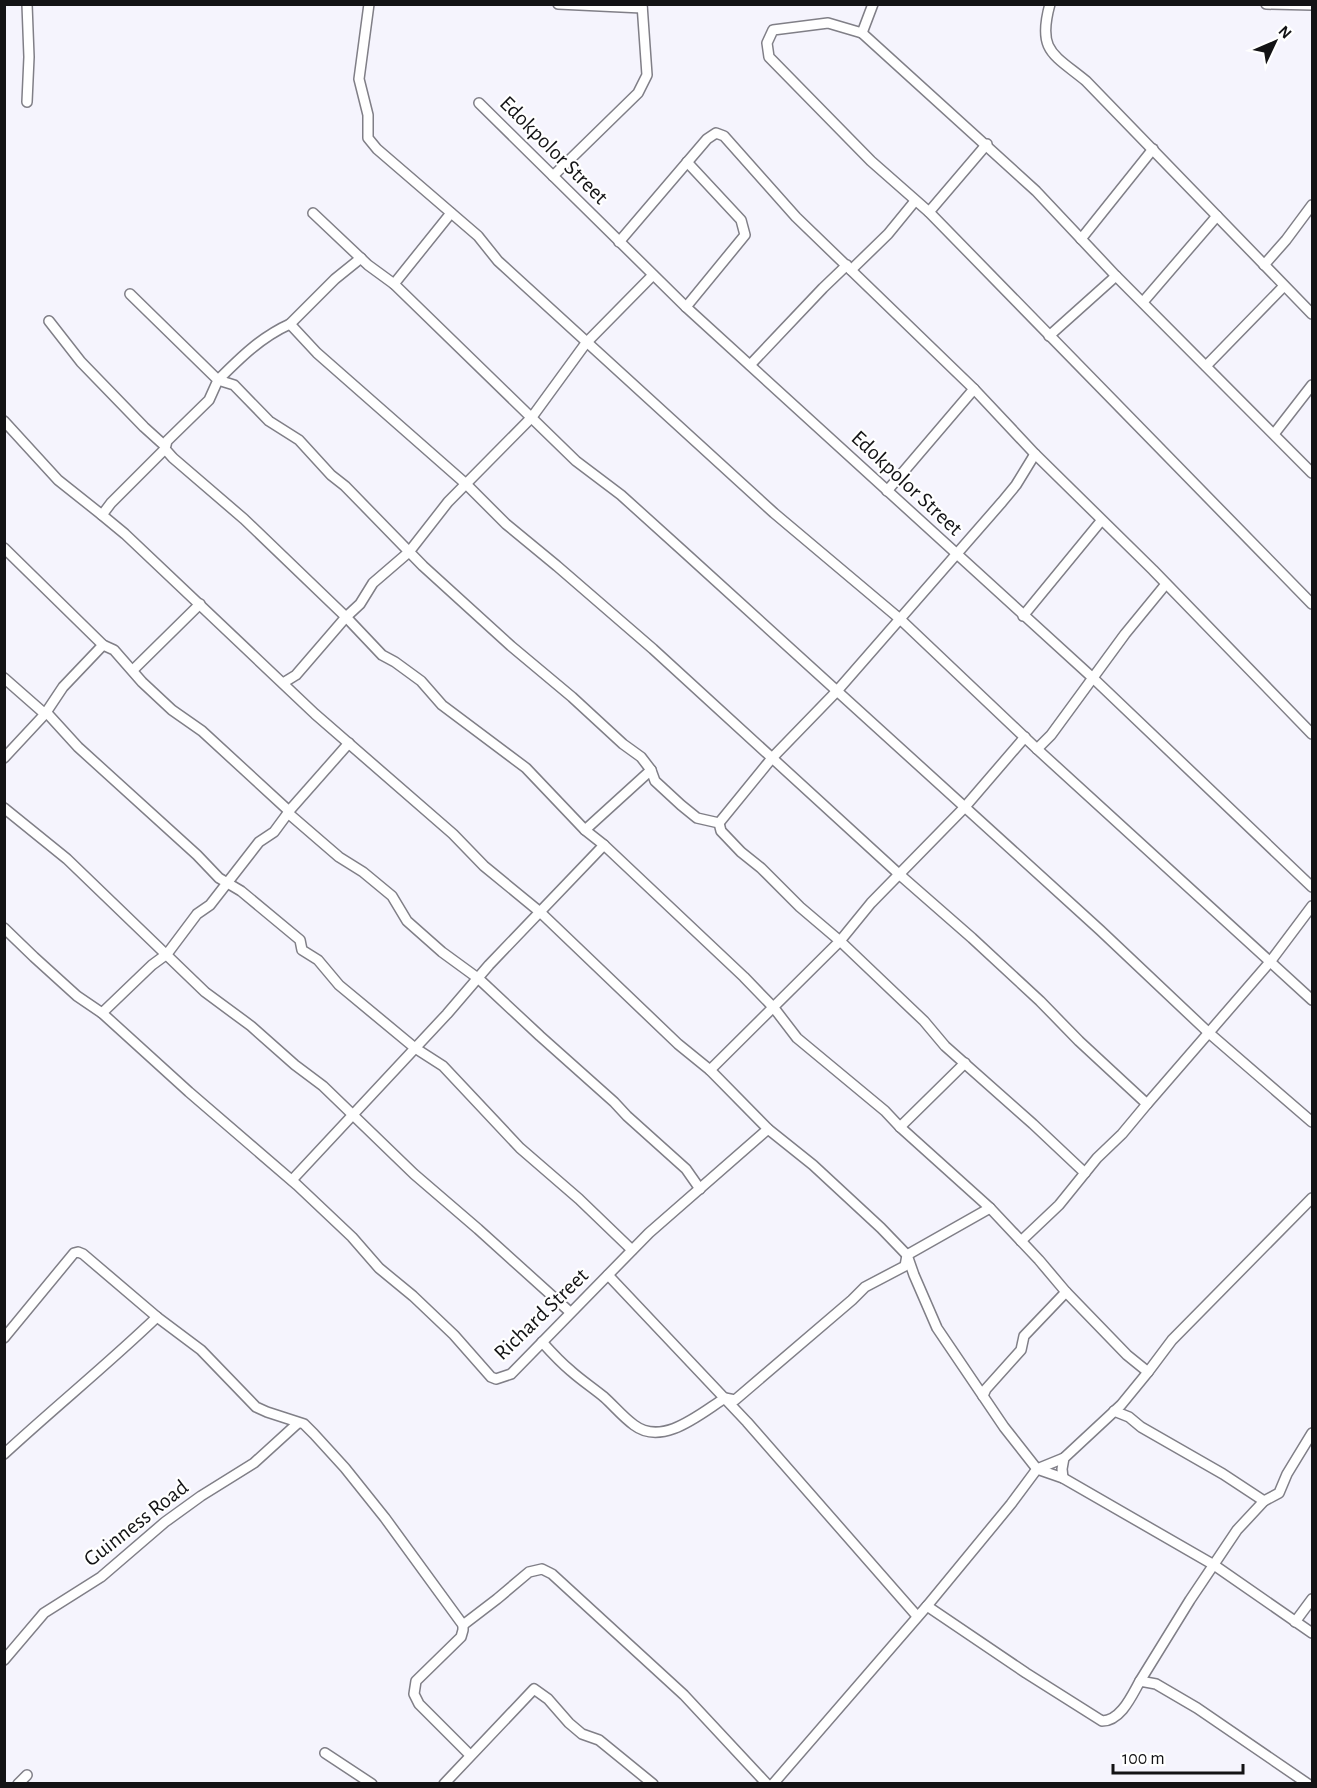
<svg xmlns="http://www.w3.org/2000/svg" width="1317" height="1788" font-family="'Alegreya Sans',sans-serif">
  <style>
    .lines { fill: none; stroke-linecap: round; stroke-linejoin: round }
    .minor-casing { stroke: #807f87; stroke-width: 12 }
    .minor { stroke: #fff; stroke-width: 9 }
    .labels { text-anchor: middle; dominant-baseline: central; stroke-width: 4.5; stroke-linejoin: round; paint-order: stroke }
    .street-label { font-size: 22px; fill: #131315; stroke: #fff }
  </style>
  <rect width="100%" height="100%" fill="#f5f4fd"/>
  <g class="lines">
    <g class="minor-casing">
      <g id="minor">
        <path d="M27 4 29 57 27 102"/>
        <path d="M369 4 359 79 368 115V138L377 149 478 236 498 261 774 513 900 619 1037 749 1312 1000"/>
        <path d="M558 4 642 8"/>
        <path d="M873 4 862 33 828 23 773 30 767 43 769 57 871 161 929 212 1312 604"/>
        <path d="M1050 4C1037 51 1053 54 1086 81L1312 314"/>
        <path d="M1266 4 1312 5"/>
        <path d="M862 33 1036 191 1116 276 1312 473"/>
        <path d="M479 103 686 307 1094 679 1312 887"/>
        <path d="M553 176 638 93 647 75 642 4"/>
        <path d="M929 212 987 144"/>
        <path d="M313 213 368 265 394 284 576 461 621 495 683 551 1100 930 1209 1033 1312 1122"/>
        <path d="M1081 239 1153 149"/>
        <path d="M619 242 707 139 716 133 724 136 796 217 974 389 1035 454 1153 570 1312 734"/>
        <path d="M361 258 335 279 290 324 317 353 466 484"/>
        <path d="M1264 265 1286 240 1312 205"/>
        <path d="M851 270 888 234 915 201"/>
        <path d="M394 284 451 213"/>
        <path d="M130 294 218 380 209 400 167 441 165 449 173 458 244 519 346 617 382 655 395 662 421 681 442 705 526 768 585 830 604 845 744 977 774 1008 797 1038 885 1111 900 1127 990 1208 1039 1260 1066 1292 1127 1355 1148 1372 1172 1340 1312 1198"/>
        <path d="M1143 302 1217 216"/>
        <path d="M686 307 745 235 741 220 687 162"/>
        <path d="M49 321 81 362 144 427 165 446"/>
        <path d="M1049 336 1116 276"/>
        <path d="M750 365 823 288 847 265"/>
        <path d="M1206 366 1284 286"/>
        <path d="M4 421 58 480 102 515"/>
        <path d="M1274 434 1312 385"/>
        <path d="M165 449 111 503 102 515 125 534 315 714 453 834 484 866 540 912 678 1044 710 1070 840 941 800 907 761 868 741 852 721 831 719 823 697 818 681 805 655 781 651 770 641 757 623 744 572 697 511 646 423 566 345 486 331 475 299 440 269 421 234 385 218 380C240 358 261 337 290 324"/>
        <path d="M466 484 506 524 557 566 653 649 900 875 972 938 1040 1001 1079 1041 1147 1104 1270 962 1312 906"/>
        <path d="M887 491 974 389"/>
        <path d="M4 548 103 645 114 650 142 682 172 710 202 731 289 811 288 813 339 857 363 872 392 896 407 921 442 952 479 979 540 1036 614 1102 627 1116 686 1169 700 1189"/>
        <path d="M1023 616 1101 521"/>
        <path d="M133 670 200 604"/>
        <path d="M4 678 45 714 63 687 103 645"/>
        <path d="M283 683 296 675 346 617 360 604 373 583 409 552 448 502 532 417 586 343 653 275"/>
        <path d="M47 713 78 747 197 855 219 878 241 891 300 940 302 950 318 960 339 985 415 1048 443 1066 520 1148 579 1199 632 1250"/>
        <path d="M1025 737 964 808 871 903 840 941 924 1021 945 1046 1033 1124 1085 1173"/>
        <path d="M1037 749 1051 735 1125 634 1166 584"/>
        <path d="M4 758 45 714"/>
        <path d="M4 808 67 859 205 992 251 1026 295 1065 323 1086 414 1174 478 1229 570 1312"/>
        <path d="M289 811 349 743"/>
        <path d="M719 823 772 758 837 691 1002 502 1016 485 1035 454"/>
        <path d="M585 830 651 770"/>
        <path d="M4 928 34 957 77 996 102 1013 189 1092 297 1185 352 1237 379 1268 413 1296 454 1335 491 1377 496 1379 511 1374 649 1233 768 1129"/>
        <path d="M102 1013 152 965 167 954 197 914 210 905 259 842 274 832 288 813"/>
        <path d="M710 1070 768 1129 813 1165 881 1228 907 1255 914 1275 937 1328 1004 1427 1037 1469 1063 1478 1214 1565 1312 1633"/>
        <path d="M900 1127 965 1063"/>
        <path d="M292 1180 447 1014 489 965 604 845"/>
        <path d="M1021 1241 1059 1205 1097 1158 1122 1134 1147 1104"/>
        <path d="M608 1275 747 1422 917 1616"/>
        <path d="M4 1338 74 1253 78 1252 83 1254 157 1317 201 1350 256 1407 267 1412 304 1424 314 1434 345 1468 385 1518 463 1625V1630L461 1637 416 1681 414 1694 419 1704 470 1755"/>
        <path d="M542 1342C551 1352 560 1362 571 1371 581 1380 593 1388 604 1397 614 1406 623 1417 634 1425 663 1447 701 1413 725 1398L735 1400 852 1300 865 1287 905 1266 907 1255 990 1208"/>
        <path d="M983 1396 986 1389 1021 1350 1024 1336 1066 1292"/>
        <path d="M1114 1411 1129 1417 1141 1427 1223 1474 1264 1501"/>
        <path d="M4 1454C55 1407 108 1364 157 1317"/>
        <path d="M1063 1478 1062 1469 1064 1458 1121 1405 1148 1372"/>
        <path d="M927 1606 1026 1673 1102 1721C1121 1721 1132 1695 1140 1681L1156 1684 1197 1708 1308 1784"/>
        <path d="M1295 1622 1312 1599"/>
        <path d="M463 1625 497 1599 529 1572 542 1569 552 1574 684 1695 767 1784"/>
        <path d="M4 1660 44 1613 101 1577 165 1522 201 1496 254 1463 298 1423"/>
        <path d="M1140 1681 1190 1600 1237 1530 1264 1501 1279 1493 1287 1474 1312 1433"/>
        <path d="M325 1753 372 1784"/>
        <path d="M18 1784 27 1775"/>
        <path d="M444 1784 534 1689 548 1699 569 1723 582 1734 599 1740 653 1784"/>
        <path d="M773 1784 927 1606 1011 1504 1037 1469 1064 1458"/>
      </g>
    </g>
    <use href="#minor" class="minor"/>
  </g>
  <g class="labels">
    <g class="street-label">
      <text transform="translate(554 150) rotate(45)">Edokpolor Street</text>
      <text transform="translate(907 483) rotate(43)">Edokpolor Street</text>
      <text transform="translate(541 1314) rotate(-44)">Richard Street</text>
      <text transform="translate(136 1523) rotate(-38)">Guinness Road</text>
    </g>
  </g>
  <rect width="1317" height="1788" fill="none" stroke="#131315" stroke-width="12"/>
  <g transform="translate(1275 42) rotate(46)" stroke="#ffffff" stroke-width="4.5" paint-order="stroke">
  <path d="M0-4.5L10 22L0 15L-10 22Z" fill="#131315"/>
  <text y="-9" font-size="16" font-weight="bold" text-anchor="middle" fill="#131315">N</text>
  </g>
  <path d="M1113 1764v9h130v-9" fill="none" stroke="#131315" stroke-width="3"/>
  <text x="1122" y="1764" font-size="18" fill="#131315" stroke="#ffffff" stroke-width="4.5" paint-order="stroke">100 m</text>
</svg>
